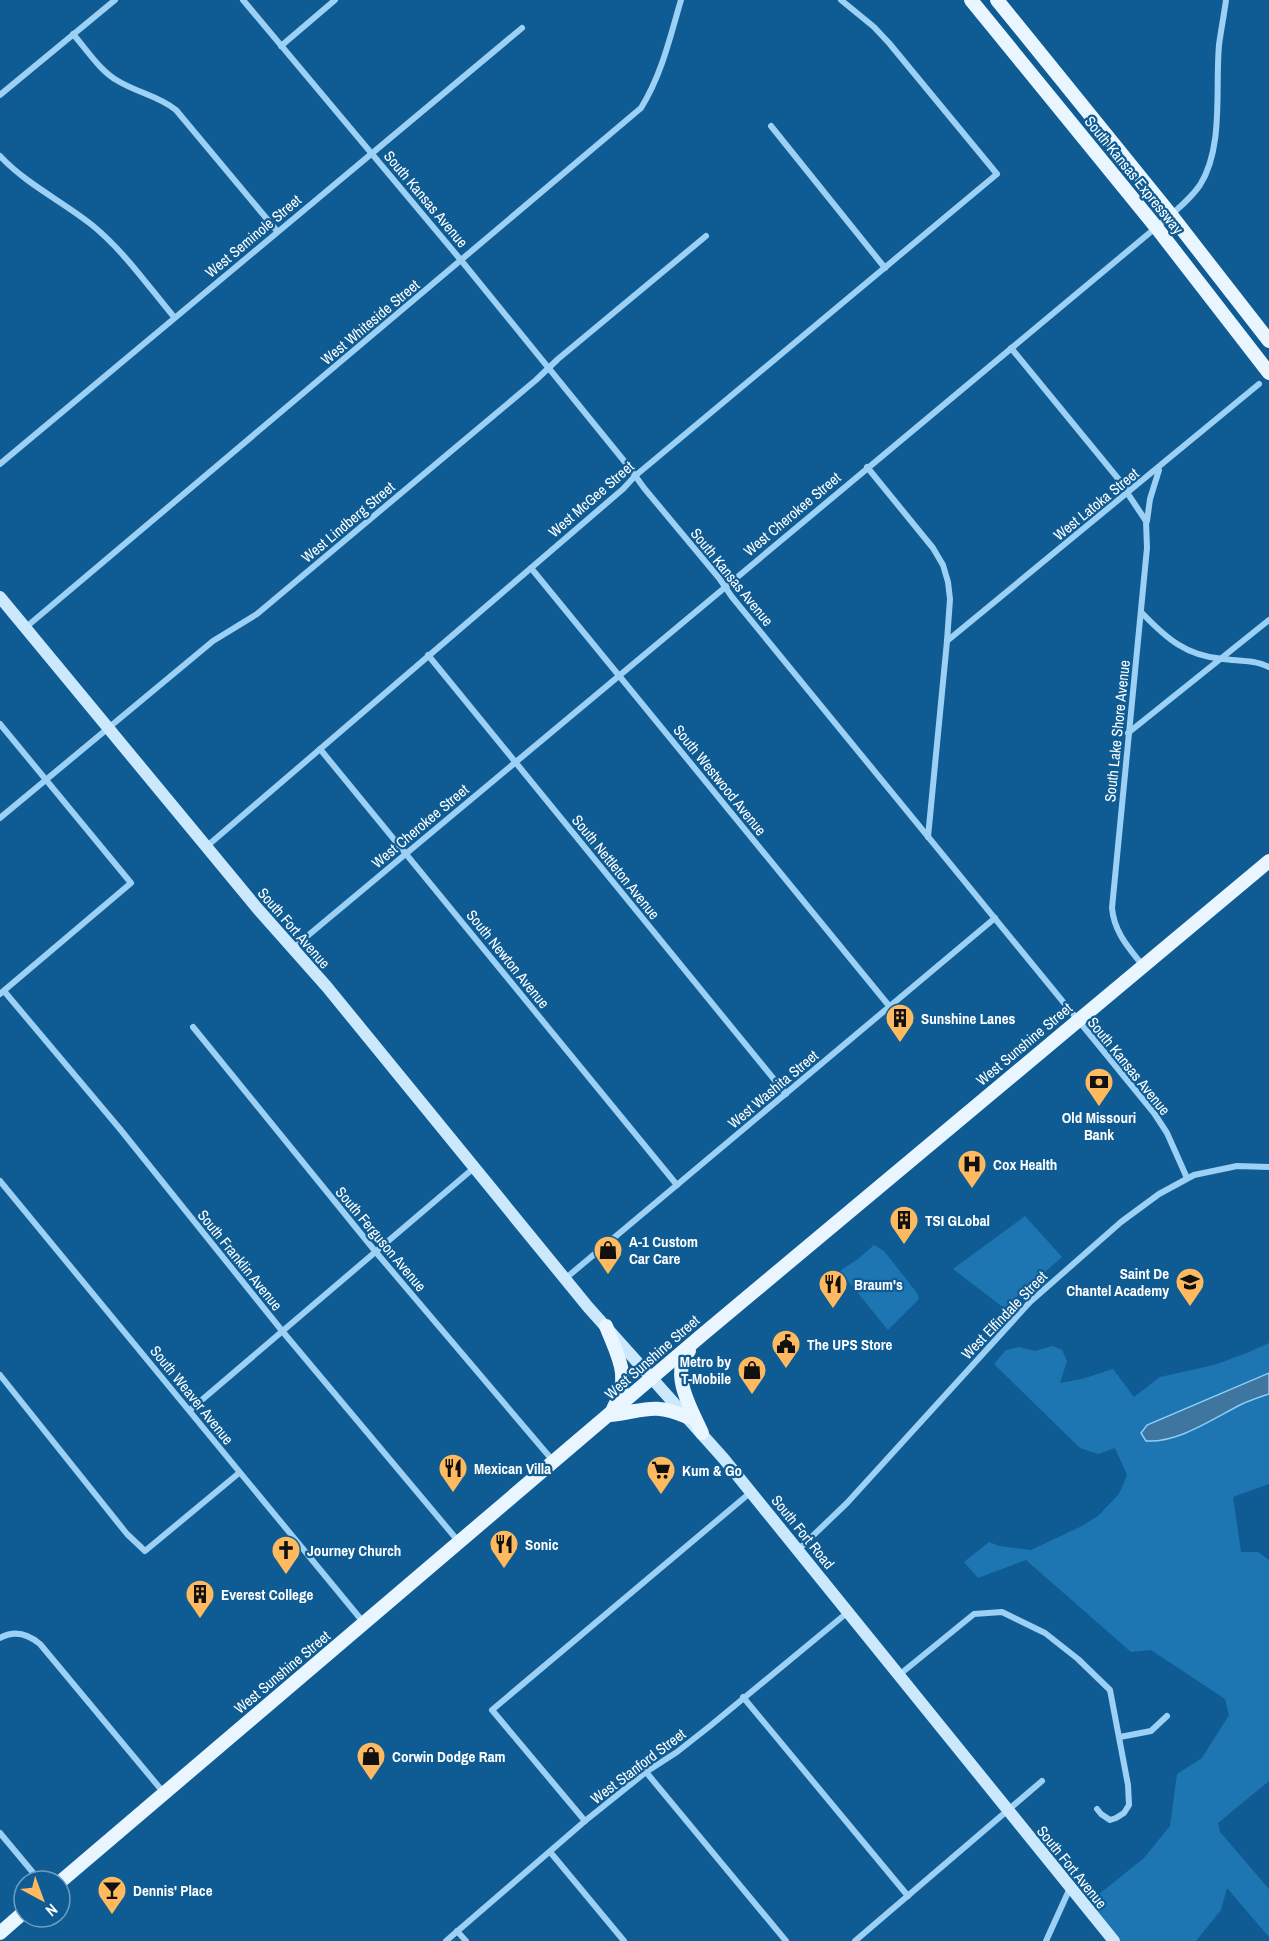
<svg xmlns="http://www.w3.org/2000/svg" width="1269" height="1941" font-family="'Archivo Narrow',sans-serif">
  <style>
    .green { fill: #1d76b2 }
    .water { fill: #3f769f; stroke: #8dcef8; stroke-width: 1.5 }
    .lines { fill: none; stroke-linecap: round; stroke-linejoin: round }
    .street { stroke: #9cd0f4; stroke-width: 6 }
    .secondary { stroke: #cce8fd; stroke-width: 12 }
    .primary { stroke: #e9f5ff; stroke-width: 14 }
    .labels { text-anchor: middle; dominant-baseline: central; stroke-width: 4.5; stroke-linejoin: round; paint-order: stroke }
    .street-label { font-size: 15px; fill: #fff; stroke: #0f5c94 }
    .poi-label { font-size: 15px; font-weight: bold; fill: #fff; stroke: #0f5c94; text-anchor: start }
  </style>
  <rect width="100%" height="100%" fill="#0f5c94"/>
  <g class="green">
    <path d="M1025 1216 1062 1257 1004 1308 953 1269Z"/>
    <path d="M874 1245 884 1251 917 1293 919 1299 888 1330 840 1271 858 1259Z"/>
    <path d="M1269 1343V1373L1147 1425 1211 1421 1244 1403 1269 1394V1484L1233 1497 1241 1552H1258L1269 1560V1781L1218 1823 1220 1832 1269 1889V1937L1227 1888 1221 1910 1196 1941H1121L1088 1903 1144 1858 1170 1826 1177 1774 1202 1758 1229 1715 1225 1699 1151 1650 1131 1652 1026 1560 978 1578 964 1562 989 1542 999 1546 1031 1550 1082 1526 1098 1516 1119 1494 1127 1475 1115 1448 1098 1454 1080 1448 994 1364 1006 1350 1019 1347 1035 1351 1053 1346 1062 1350 1067 1361 1060 1383 1082 1379 1113 1369 1134 1397 1160 1377 1214 1365 1247 1353Z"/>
  </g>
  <path class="water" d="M1269 1373V1394C1260 1397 1251 1400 1242 1404 1214 1418 1179 1443 1146 1441L1141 1433 1147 1425Z"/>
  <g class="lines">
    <g class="street">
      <path d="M243 0 460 259 629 467 644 488 719 578 732 597 1154 1113 1167 1133 1187 1178"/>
      <path d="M73 34C87 50 100 71 118 81 138 93 159 96 176 110L277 231"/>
      <path d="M281 46 335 0"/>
      <path d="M0 95 115 0"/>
      <path d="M771 126 885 268"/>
      <path d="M0 156C26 184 62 201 92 225 124 251 148 286 174 317"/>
      <path d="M1011 348 1125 487 1128 494 1146 521 1147 548 1112 908C1114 932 1129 948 1143 966"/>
      <path d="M0 464 522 28"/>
      <path d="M867 467 933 548 943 565 948 582 950 599 947 641 928 837"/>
      <path d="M1147 521 1150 499 1159 470"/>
      <path d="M531 568 890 1007"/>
      <path d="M1142 613C1166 638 1186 656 1223 659 1238 661 1256 660 1269 667"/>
      <path d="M25 628 641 108C662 74 670 37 681 0"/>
      <path d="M947 641 1259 384"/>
      <path d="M428 655 786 1094"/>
      <path d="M0 724 131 883 0 994"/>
      <path d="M1128 733 1269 620"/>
      <path d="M320 749 677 1185"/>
      <path d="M0 818 213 641 257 614 536 380 558 359 706 236"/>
      <path d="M206 847 623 489 635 476 997 174 889 43 874 27 841 0"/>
      <path d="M293 948 1171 215C1181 206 1192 197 1200 185 1224 147 1215 89 1219 45 1221 30 1224 15 1226 0"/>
      <path d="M4 991 120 1129 283 1332 459 1542"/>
      <path d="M193 1027 375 1251 554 1462"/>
      <path d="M0 1181 364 1623"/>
      <path d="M566 1278 995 918"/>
      <path d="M0 1375 127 1534 145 1551 239 1473"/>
      <path d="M190 1410 475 1167"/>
      <path d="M798 1550 847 1503 1030 1302 1121 1222 1159 1194 1194 1175 1237 1166 1269 1167"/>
      <path d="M0 1638C14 1630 28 1634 40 1644L164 1793"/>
      <path d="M899 1675 974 1614 1002 1612 1045 1633 1078 1659 1110 1690 1128 1785 1129 1805 1124 1813 1116 1818 1110 1820 1101 1814 1097 1809"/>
      <path d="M743 1697 908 1896"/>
      <path d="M1120 1737 1151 1731 1167 1716"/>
      <path d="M646 1772 786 1941"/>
      <path d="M585 1821 492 1710 751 1492"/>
      <path d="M0 1833 40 1881"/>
      <path d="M551 1853 624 1941"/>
      <path d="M457 1931 466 1941"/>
      <path d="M446 1941 585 1821 646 1772 677 1752 710 1726 848 1612"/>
      <path d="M855 1941 1042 1781"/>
      <path d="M1046 1941 1070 1888"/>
    </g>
    <path class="secondary" d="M0 597 257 908 327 987 588 1307 724 1459 1114 1941"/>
    <g class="primary">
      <path d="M971 0 1156 227 1269 373"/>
      <path d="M997 0 1171 215 1269 341"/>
      <path d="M606 1326C618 1357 632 1377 613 1409"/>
      <path d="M689 1351C669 1374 692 1410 702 1433"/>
      <path d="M610 1415C644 1411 654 1402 687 1417"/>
      <path d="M60 1882 702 1335 1269 861"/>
      <path d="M0 1933 24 1912"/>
    </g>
  </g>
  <defs>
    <g id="building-pin" transform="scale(1.5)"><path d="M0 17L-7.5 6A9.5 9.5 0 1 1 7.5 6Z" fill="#ffba5f" stroke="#0f5c94"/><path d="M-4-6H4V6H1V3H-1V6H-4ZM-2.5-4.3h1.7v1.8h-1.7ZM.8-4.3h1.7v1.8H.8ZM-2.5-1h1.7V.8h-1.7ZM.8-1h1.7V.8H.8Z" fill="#111"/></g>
    <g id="bank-pin" transform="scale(1.5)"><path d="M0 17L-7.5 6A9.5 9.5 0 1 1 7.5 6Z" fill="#ffba5f" stroke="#0f5c94"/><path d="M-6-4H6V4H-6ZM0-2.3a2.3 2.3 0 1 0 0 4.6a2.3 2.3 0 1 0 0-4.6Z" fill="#111"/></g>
    <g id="hospital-pin" transform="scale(1.5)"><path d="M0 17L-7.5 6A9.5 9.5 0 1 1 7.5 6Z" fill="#ffba5f" stroke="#0f5c94"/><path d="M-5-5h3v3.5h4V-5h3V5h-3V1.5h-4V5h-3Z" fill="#111"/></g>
    <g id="shop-pin" transform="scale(1.5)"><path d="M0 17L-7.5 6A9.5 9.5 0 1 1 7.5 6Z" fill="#ffba5f" stroke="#0f5c94"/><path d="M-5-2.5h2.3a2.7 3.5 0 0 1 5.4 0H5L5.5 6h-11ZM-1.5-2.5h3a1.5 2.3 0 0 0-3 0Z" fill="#111"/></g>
    <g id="school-pin" transform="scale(1.5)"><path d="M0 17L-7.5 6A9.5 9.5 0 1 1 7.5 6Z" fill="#ffba5f" stroke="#0f5c94"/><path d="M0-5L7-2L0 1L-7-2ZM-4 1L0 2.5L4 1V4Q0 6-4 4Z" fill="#111"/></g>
    <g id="restaurant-pin" transform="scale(1.5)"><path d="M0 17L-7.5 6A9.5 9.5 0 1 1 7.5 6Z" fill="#ffba5f" stroke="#0f5c94"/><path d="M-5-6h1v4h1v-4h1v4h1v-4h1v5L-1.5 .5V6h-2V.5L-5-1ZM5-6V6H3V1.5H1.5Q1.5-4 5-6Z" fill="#111"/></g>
    <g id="civic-pin" transform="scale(1.5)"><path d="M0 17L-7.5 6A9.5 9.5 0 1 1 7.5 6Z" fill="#ffba5f" stroke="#0f5c94"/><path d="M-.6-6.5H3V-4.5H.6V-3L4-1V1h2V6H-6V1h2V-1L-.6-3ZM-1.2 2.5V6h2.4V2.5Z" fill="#111"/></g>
    <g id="supermarket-pin" transform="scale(1.5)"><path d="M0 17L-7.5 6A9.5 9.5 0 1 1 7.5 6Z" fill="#ffba5f" stroke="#0f5c94"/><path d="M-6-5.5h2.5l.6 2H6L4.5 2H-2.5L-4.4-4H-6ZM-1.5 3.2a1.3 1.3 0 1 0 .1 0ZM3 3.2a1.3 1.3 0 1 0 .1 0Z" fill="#111"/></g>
    <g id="church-pin" transform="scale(1.5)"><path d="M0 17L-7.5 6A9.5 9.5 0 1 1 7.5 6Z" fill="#ffba5f" stroke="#0f5c94"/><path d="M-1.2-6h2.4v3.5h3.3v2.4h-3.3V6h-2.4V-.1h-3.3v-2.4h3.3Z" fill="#111"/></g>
    <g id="bar-pin" transform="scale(1.5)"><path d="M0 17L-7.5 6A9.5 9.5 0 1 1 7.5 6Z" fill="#ffba5f" stroke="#0f5c94"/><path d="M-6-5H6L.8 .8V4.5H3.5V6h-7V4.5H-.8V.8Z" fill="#111"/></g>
  </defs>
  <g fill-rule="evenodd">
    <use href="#building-pin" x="900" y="1018"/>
    <use href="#bank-pin" x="1099" y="1082"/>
    <use href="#hospital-pin" x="972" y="1164"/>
    <use href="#building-pin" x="904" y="1220"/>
    <use href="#shop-pin" x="608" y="1250"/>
    <use href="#school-pin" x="1190" y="1282"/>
    <use href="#restaurant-pin" x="833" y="1284"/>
    <use href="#civic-pin" x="786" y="1344"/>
    <use href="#shop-pin" x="752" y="1370"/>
    <use href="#restaurant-pin" x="453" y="1468"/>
    <use href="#supermarket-pin" x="661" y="1470"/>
    <use href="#restaurant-pin" x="504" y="1544"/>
    <use href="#church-pin" x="286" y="1550"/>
    <use href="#building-pin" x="200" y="1594"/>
    <use href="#shop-pin" x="371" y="1756"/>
    <use href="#bar-pin" x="112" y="1890"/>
  </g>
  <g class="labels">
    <g class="street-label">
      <text transform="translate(1134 175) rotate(51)">South Kansas Expressway</text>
      <text transform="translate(426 199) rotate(50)">South Kansas Avenue</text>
      <text transform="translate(253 236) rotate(-40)">West Seminole Street</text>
      <text transform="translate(370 322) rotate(-40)">West Whiteside Street</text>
      <text transform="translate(591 499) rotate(-41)">West McGee Street</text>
      <text transform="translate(1096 504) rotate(-39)">West Latoka Street</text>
      <text transform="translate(792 514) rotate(-40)">West Cherokee Street</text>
      <text transform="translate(348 522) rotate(-40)">West Lindberg Street</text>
      <text transform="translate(732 577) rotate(51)">South Kansas Avenue</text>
      <text transform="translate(1117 731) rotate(-84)">South Lake Shore Avenue</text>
      <text transform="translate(720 780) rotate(51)">South Westwood Avenue</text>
      <text transform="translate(420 826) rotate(-40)">West Cherokee Street</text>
      <text transform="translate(616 867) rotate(51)">South Nettleton Avenue</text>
      <text transform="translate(294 928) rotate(49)">South Fort Avenue</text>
      <text transform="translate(508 959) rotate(51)">South Newton Avenue</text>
      <text transform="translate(1024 1044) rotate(-40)">West Sunshine Street</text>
      <text transform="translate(1129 1066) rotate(51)">South Kansas Avenue</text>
      <text transform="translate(773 1089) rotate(-40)">West Washita Street</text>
      <text transform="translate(381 1239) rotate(50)">South Ferguson Avenue</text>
      <text transform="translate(240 1260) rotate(51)">South Franklin Avenue</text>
      <text transform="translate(1004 1315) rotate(-46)">West Elfindale Street</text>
      <text transform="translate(652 1357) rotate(-41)">West Sunshine Street</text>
      <text transform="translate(192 1395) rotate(51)">South Weaver Avenue</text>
      <text transform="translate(803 1532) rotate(51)">South Fort Road</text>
      <text transform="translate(282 1672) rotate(-40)">West Sunshine Street</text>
      <text transform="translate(638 1766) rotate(-37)">West Stanford Street</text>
      <text transform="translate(1072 1867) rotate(51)">South Fort Avenue</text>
    </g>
    <g class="poi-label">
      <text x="921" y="1018">Sunshine Lanes</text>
      <text x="1099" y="1117" text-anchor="middle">Old Missouri<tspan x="1099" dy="17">Bank</tspan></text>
      <text x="993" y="1164">Cox Health</text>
      <text x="925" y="1220">TSI GLobal</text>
      <text x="629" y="1241">A-1 Custom<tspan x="629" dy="17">Car Care</tspan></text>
      <text x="1169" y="1273" text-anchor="end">Saint De<tspan x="1169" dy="17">Chantel Academy</tspan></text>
      <text x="854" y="1284">Braum's</text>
      <text x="807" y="1344">The UPS Store</text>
      <text x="731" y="1361" text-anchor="end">Metro by<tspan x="731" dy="17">T-Mobile</tspan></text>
      <text x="474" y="1468">Mexican Villa</text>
      <text x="682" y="1470">Kum &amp; Go</text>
      <text x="525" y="1544">Sonic</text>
      <text x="307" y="1550">Journey Church</text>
      <text x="221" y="1594">Everest College</text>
      <text x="392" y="1756">Corwin Dodge Ram</text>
      <text x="133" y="1890">Dennis' Place</text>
    </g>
  </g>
  <g transform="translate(42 1899) rotate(139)"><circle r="28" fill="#0f5c94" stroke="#6f9dbf" stroke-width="1.5"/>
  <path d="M0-4.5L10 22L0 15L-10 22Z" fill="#ffba5f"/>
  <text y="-9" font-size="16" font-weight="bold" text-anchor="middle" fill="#ffffff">N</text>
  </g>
</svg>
